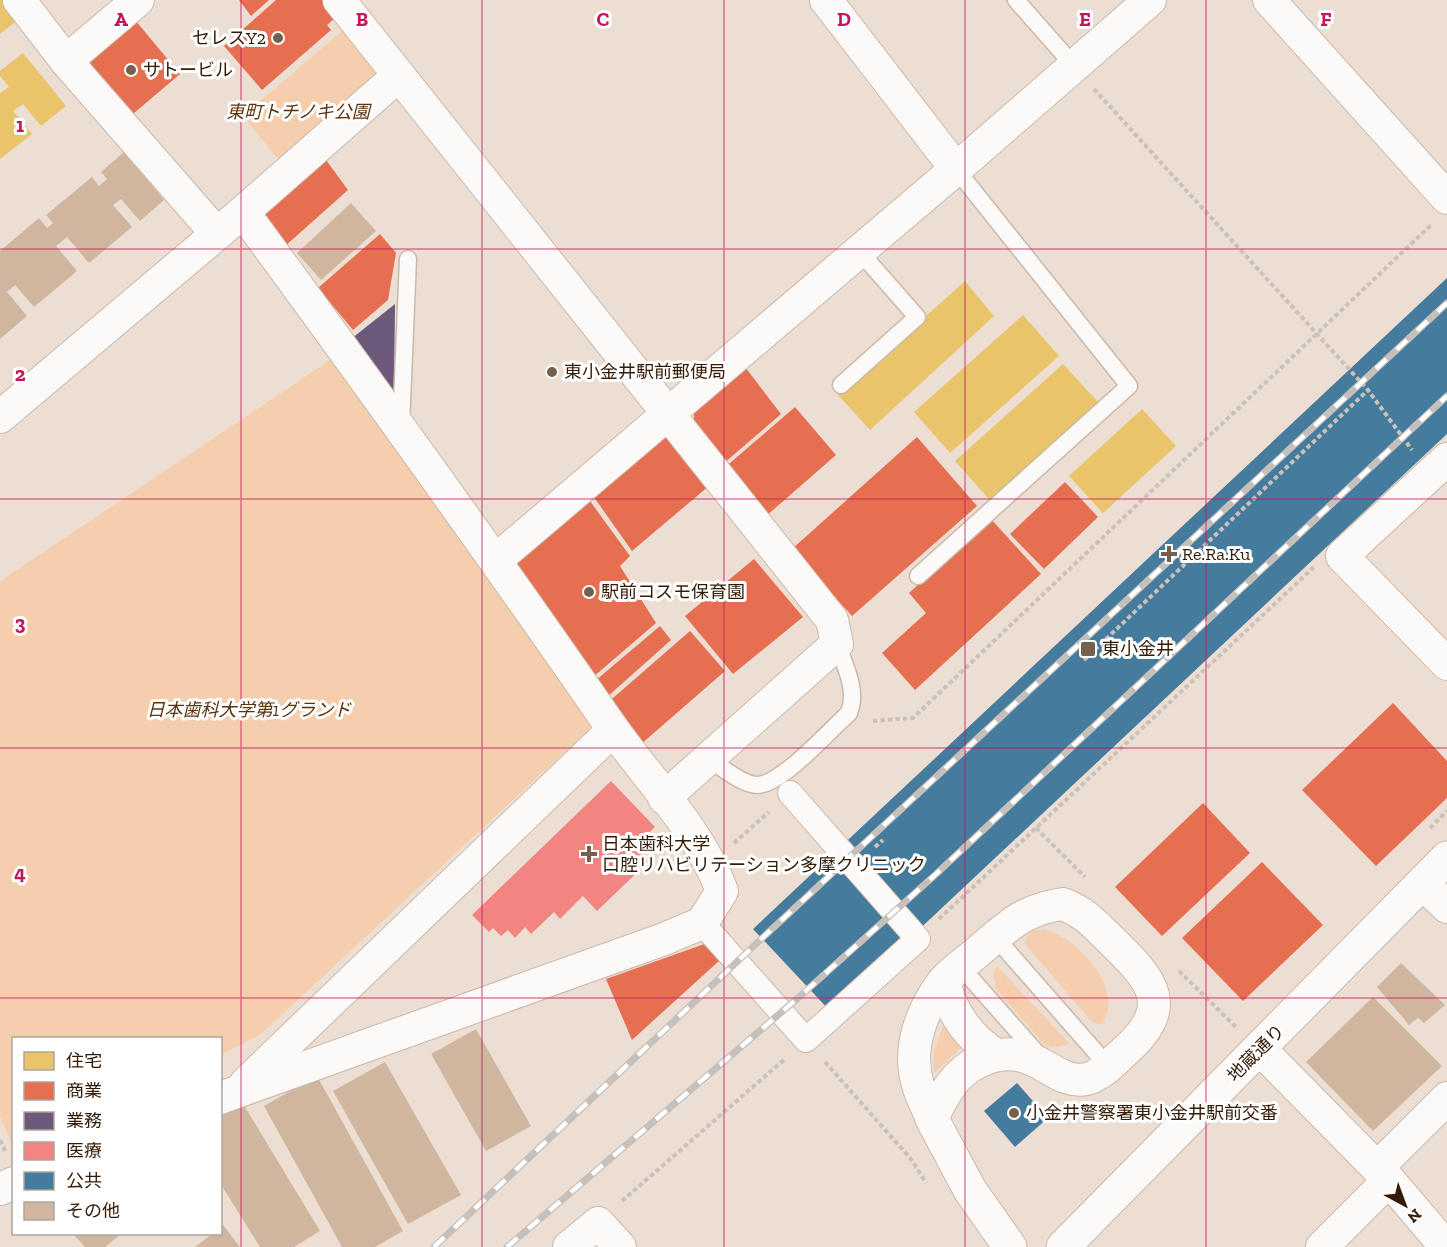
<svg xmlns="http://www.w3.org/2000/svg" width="1447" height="1247" font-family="'Zilla Slab','Noto Sans JP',serif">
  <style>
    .green { fill: #f5ceae }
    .homes { fill: #e9c46a }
    .shops { fill: #e76f51 }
    .offices { fill: #6d597a }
    .health { fill: #f28482 }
    .public { fill: #457b9d }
    .building { fill: #d0b69f }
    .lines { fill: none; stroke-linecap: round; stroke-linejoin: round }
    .service-casing { stroke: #cbb8a9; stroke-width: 19 }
    .pedestrian-casing { stroke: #cbb8a9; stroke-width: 26 }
    .minor-casing { stroke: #cbb8a9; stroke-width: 34 }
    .tertiary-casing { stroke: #cbb8a9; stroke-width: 35 }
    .path { stroke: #c9c1bb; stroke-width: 4; stroke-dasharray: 4.5 3; stroke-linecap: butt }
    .service { stroke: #fcfaf8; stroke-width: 16 }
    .pedestrian { stroke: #fcfaf8; stroke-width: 24 }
    .minor { stroke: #fcfaf8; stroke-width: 32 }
    .tertiary { stroke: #fcfaf8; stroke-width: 33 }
    .rail-casing { stroke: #c6c0bc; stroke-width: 7 }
    .rail { stroke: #fff; stroke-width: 4.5; stroke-dasharray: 14; stroke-linecap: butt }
    .grid { fill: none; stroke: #c2185b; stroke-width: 1.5; stroke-opacity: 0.55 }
    .poi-dot { fill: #755f4d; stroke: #fff; stroke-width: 2 }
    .labels { text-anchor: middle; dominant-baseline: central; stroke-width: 6; stroke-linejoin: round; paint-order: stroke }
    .poi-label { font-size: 18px; fill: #341b05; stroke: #fff; text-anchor: start }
    .park-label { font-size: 18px; font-style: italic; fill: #5b340d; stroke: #fff }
    .street-label { font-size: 18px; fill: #341b05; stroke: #fff }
    .grid-label { font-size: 20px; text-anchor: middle; font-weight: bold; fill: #c2185b; stroke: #fff; stroke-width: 6; stroke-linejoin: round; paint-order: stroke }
  </style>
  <rect width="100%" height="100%" fill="#edded3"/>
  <g class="green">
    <path d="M349 25 376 62 374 90 285 168 243 116Z"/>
    <path d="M336 356 598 721 261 1034 221 1055 220 1038H14L13 1146 0 1116V581Z"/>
    <path d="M1044 929C1076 936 1128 992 1101 1024L1093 1023 1025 944 1026 937 1032 931Z"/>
    <path d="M997 966 1070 1044 1052 1047 1045 1045 996 989 993 974Z"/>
    <path d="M945 1020 963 1046 934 1073V1051Z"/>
  </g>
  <g class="homes">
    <path d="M0 0H10L23 16 0 34Z"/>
    <path d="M23 53 66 106 41 126 23 104 13 111 32 134 0 159V93L9 87 0 76V71Z"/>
    <path d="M965 281 994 316 870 430 838 395Z"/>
    <path d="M1023 315 1059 356 950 453 914 412Z"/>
    <path d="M1063 364 1098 402 990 500 955 461Z"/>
    <path d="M1142 409 1176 446 1103 513 1069 476Z"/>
  </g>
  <g class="shops">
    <path d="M239 0H269L251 16Z"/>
    <path d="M276 0H331L341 13 327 25 331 30 262 90 224 46Z"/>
    <path d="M130 14 180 74 127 119 82 66Z"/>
    <path d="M321 153 348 190 284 247 257 210Z"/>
    <path d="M380 234 396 253 388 300 353 330 318 288Z"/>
    <path d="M745 367 781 414 723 464 694 427V411Z"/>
    <path d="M795 407 836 455 765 517 723 469Z"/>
    <path d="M661 436 676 438 710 485 632 551 591 493Z"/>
    <path d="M917 437 977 506 852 616 792 549Z"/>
    <path d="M1065 482 1098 517 1044 569 1010 534Z"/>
    <path d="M587 497 630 556 620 566 656 623 592 678 509 560Z"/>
    <path d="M990 518 1041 574 915 690 882 653 926 613 909 593Z"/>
    <path d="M754 559 803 617 733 674 685 616Z"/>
    <path d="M660 626 671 640 606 698 595 681Z"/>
    <path d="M690 631 725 671 640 745 605 705Z"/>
    <path d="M1393 703 1447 761V798L1376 866 1302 790Z"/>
    <path d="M1203 803 1250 853 1162 936 1115 887Z"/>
    <path d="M1262 862 1323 925 1243 1001 1182 938Z"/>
    <path d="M710 942 720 960 632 1040 606 979Z"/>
  </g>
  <path class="offices" d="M395 304 394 391 351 339Z"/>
  <path class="health" d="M611 781 655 827 635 846 649 861 597 911 583 896 560 919 554 912 531 934 525 927 515 938 508 930 501 936 493 928 489 932 472 915Z"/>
  <g class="public">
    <path d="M1447 278V434L831 1012 753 929Z"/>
    <path d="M1017 1083 1048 1118 1015 1147 984 1111Z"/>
  </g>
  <g class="building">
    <path d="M124 152 164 200 140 221 121 199 113 205 132 227 89 263 67 237 56 246 77 271 34 307 15 285 7 292 27 316 0 339V251L39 218 47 228 53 223 46 215 92 177 99 186 107 179 101 172Z"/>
    <path d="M351 203 376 231 321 280 297 253Z"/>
    <path d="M1401 963 1445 1005 1424 1023 1418 1018 1409 1025 1377 987Z"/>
    <path d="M1373 997 1442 1066 1373 1131 1306 1062Z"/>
    <path d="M476 1029 531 1126 486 1151 431 1054Z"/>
    <path d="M385 1062 461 1195 408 1224 333 1091Z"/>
    <path d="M317 1076 403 1231 375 1247H342L264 1106Z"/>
    <path d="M242 1102 320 1231 294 1247H260L220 1183V1115Z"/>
    <path d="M223 1225 240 1247H195L212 1234H220Z"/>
    <path d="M73 1234H121L105 1247H85Z"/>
  </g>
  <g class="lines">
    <g class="service-casing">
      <g id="service">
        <path d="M1016 0 1075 67"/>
        <path d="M841 385 917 317 860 252"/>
        <path d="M401 426 408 259"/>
        <path d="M918 576 1129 386 956 169"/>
        <path d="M708 759C722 767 741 784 757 785 781 785 830 730 849 713 858 690 845 666 837 644"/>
        <path d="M995 937 1108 1066"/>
        <path d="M961 967 1042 1059"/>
      </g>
    </g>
    <g class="pedestrian-casing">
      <path id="pedestrian" d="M702 923 806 1040 918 939 790 793"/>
    </g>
    <g class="minor-casing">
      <g id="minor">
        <path d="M19 0 66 61 217 234"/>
        <path d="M339 0 832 620 837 644 664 798"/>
        <path d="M826 0 956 169"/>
        <path d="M1269 0 1447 198"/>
        <path d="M66 61 138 0"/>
        <path d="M0 417 243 212 398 76"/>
        <path d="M1447 459 1342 556 1447 664"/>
        <path d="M496 560 956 169 1150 0"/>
        <path d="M1422 883 1447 907"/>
        <path d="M1063 904C1085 912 1096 926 1113 942 1154 982 1175 1007 1124 1052 1114 1061 1100 1076 1087 1079 1050 1086 1035 1037 980 1061 955 1072 943 1095 932 1119 928 1108 921 1097 918 1085 907 1049 921 1011 943 982 953 970 969 960 981 949 1009 925 1025 909 1063 904Z"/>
        <path d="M944 981C951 1013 968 1037 996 1055"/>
        <path d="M1260 1049 1389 1180 1446 1247"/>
        <path d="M246 1083 613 730"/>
        <path d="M220 1098 664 939 702 923 722 891C700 830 645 776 608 722 489 550 367 381 243 212"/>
        <path d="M1377 1168 1447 1098"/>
        <path d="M0 1189 14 1183"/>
        <path d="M569 1247 598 1223 620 1247"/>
        <path d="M1322 1247 1389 1180"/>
      </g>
    </g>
    <g class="tertiary-casing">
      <g id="tertiary">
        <path d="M932 1119 970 1190 1010 1247"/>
        <path d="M1063 1247 1447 858"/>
      </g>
    </g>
    <g class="path">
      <path d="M1094 89 1368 390 1412 450"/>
      <path d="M1084 660 1368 390"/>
      <path d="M873 721 913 718 1431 225"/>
      <path d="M1036 828 1085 877"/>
      <path d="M1430 828 1447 811"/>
      <path d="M734 843 769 812"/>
      <path d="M875 847 883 840"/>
      <path d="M939 919 1314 567"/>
      <path d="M1179 971 1236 1027"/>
      <path d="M825 1062 911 1159 926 1183"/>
      <path d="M0 1140 6 1153"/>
      <path d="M622 1201 786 1058"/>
    </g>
    <use href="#service" class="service"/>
    <use href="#pedestrian" class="pedestrian"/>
    <use href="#minor" class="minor"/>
    <use href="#tertiary" class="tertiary"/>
    <g class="rail-casing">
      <g id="rail">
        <path d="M434 1247 758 942 1447 303"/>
        <path d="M507 1247 798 998 935 875 1447 396"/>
      </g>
    </g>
    <use href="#rail" class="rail"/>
  </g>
  <path class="grid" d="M241 0V1247M482 0V1247M724 0V1247M965 0V1247M1206 0V1247M0 249H1447M0 499H1447M0 748H1447M0 998H1447"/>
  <g class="poi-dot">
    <circle cx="278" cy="38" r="6"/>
    <circle cx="131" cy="70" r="6"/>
    <circle cx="552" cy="372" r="6"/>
    <path d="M1166 545h6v6h6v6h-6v6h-6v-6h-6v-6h6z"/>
    <circle cx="589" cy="592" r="6"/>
    <rect x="1080" y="641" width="16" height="16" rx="3"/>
    <path d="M586 845h6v6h6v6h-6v6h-6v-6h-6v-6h6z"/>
    <circle cx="1014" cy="1113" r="6"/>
  </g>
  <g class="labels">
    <g class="poi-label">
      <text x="266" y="38" text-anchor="end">セレスY2</text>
      <text x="143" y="70">サトービル</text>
      <text x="564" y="372">東小金井駅前郵便局</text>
      <text x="1182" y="554">Re.Ra.Ku</text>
      <text x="601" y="592">駅前コスモ保育園</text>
      <text x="1102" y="649">東小金井</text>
      <text x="602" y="844">日本歯科大学<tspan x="602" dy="21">口腔リハビリテーション多摩クリニック</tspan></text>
      <text x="1026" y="1113">小金井警察署東小金井駅前交番</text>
    </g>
    <g class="park-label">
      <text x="298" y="112">東町トチノキ公園</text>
      <text x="249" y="710">日本歯科大学第1グランド</text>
    </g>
    <g class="street-label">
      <text transform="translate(1256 1053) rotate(-45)">地蔵通り</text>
    </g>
  </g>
  <g class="grid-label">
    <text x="121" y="26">A</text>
    <text x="362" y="26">B</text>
    <text x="603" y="26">C</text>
    <text x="844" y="26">D</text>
    <text x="1085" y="26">E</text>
    <text x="1326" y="26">F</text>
    <text x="20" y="132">1</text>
    <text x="20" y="381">2</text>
    <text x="20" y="630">3</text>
    <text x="20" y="880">4</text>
  </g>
  <rect x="12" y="1037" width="210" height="198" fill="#ffffff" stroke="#aea49b" stroke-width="1.5"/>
  <rect x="24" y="1052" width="30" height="18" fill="#e9c46a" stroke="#aea49b" stroke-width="1.5"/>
  <text x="66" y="1067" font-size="18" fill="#341b05">住宅</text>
  <rect x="24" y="1082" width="30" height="18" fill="#e76f51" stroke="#aea49b" stroke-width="1.5"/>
  <text x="66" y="1097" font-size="18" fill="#341b05">商業</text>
  <rect x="24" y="1112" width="30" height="18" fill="#6d597a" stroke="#aea49b" stroke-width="1.5"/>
  <text x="66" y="1127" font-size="18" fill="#341b05">業務</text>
  <rect x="24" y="1142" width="30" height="18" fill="#f28482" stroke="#aea49b" stroke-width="1.5"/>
  <text x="66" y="1157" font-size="18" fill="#341b05">医療</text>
  <rect x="24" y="1172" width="30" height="18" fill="#457b9d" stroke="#aea49b" stroke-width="1.5"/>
  <text x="66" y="1187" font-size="18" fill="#341b05">公共</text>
  <rect x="24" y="1202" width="30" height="18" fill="#d0b69f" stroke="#aea49b" stroke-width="1.5"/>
  <text x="66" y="1217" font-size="18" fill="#341b05">その他</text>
  <g transform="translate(1405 1205) rotate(139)" stroke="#ffffff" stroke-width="4.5" paint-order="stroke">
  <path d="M0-4.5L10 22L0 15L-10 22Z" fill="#341b05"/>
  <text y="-9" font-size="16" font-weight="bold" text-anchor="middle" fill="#341b05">N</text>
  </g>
</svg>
